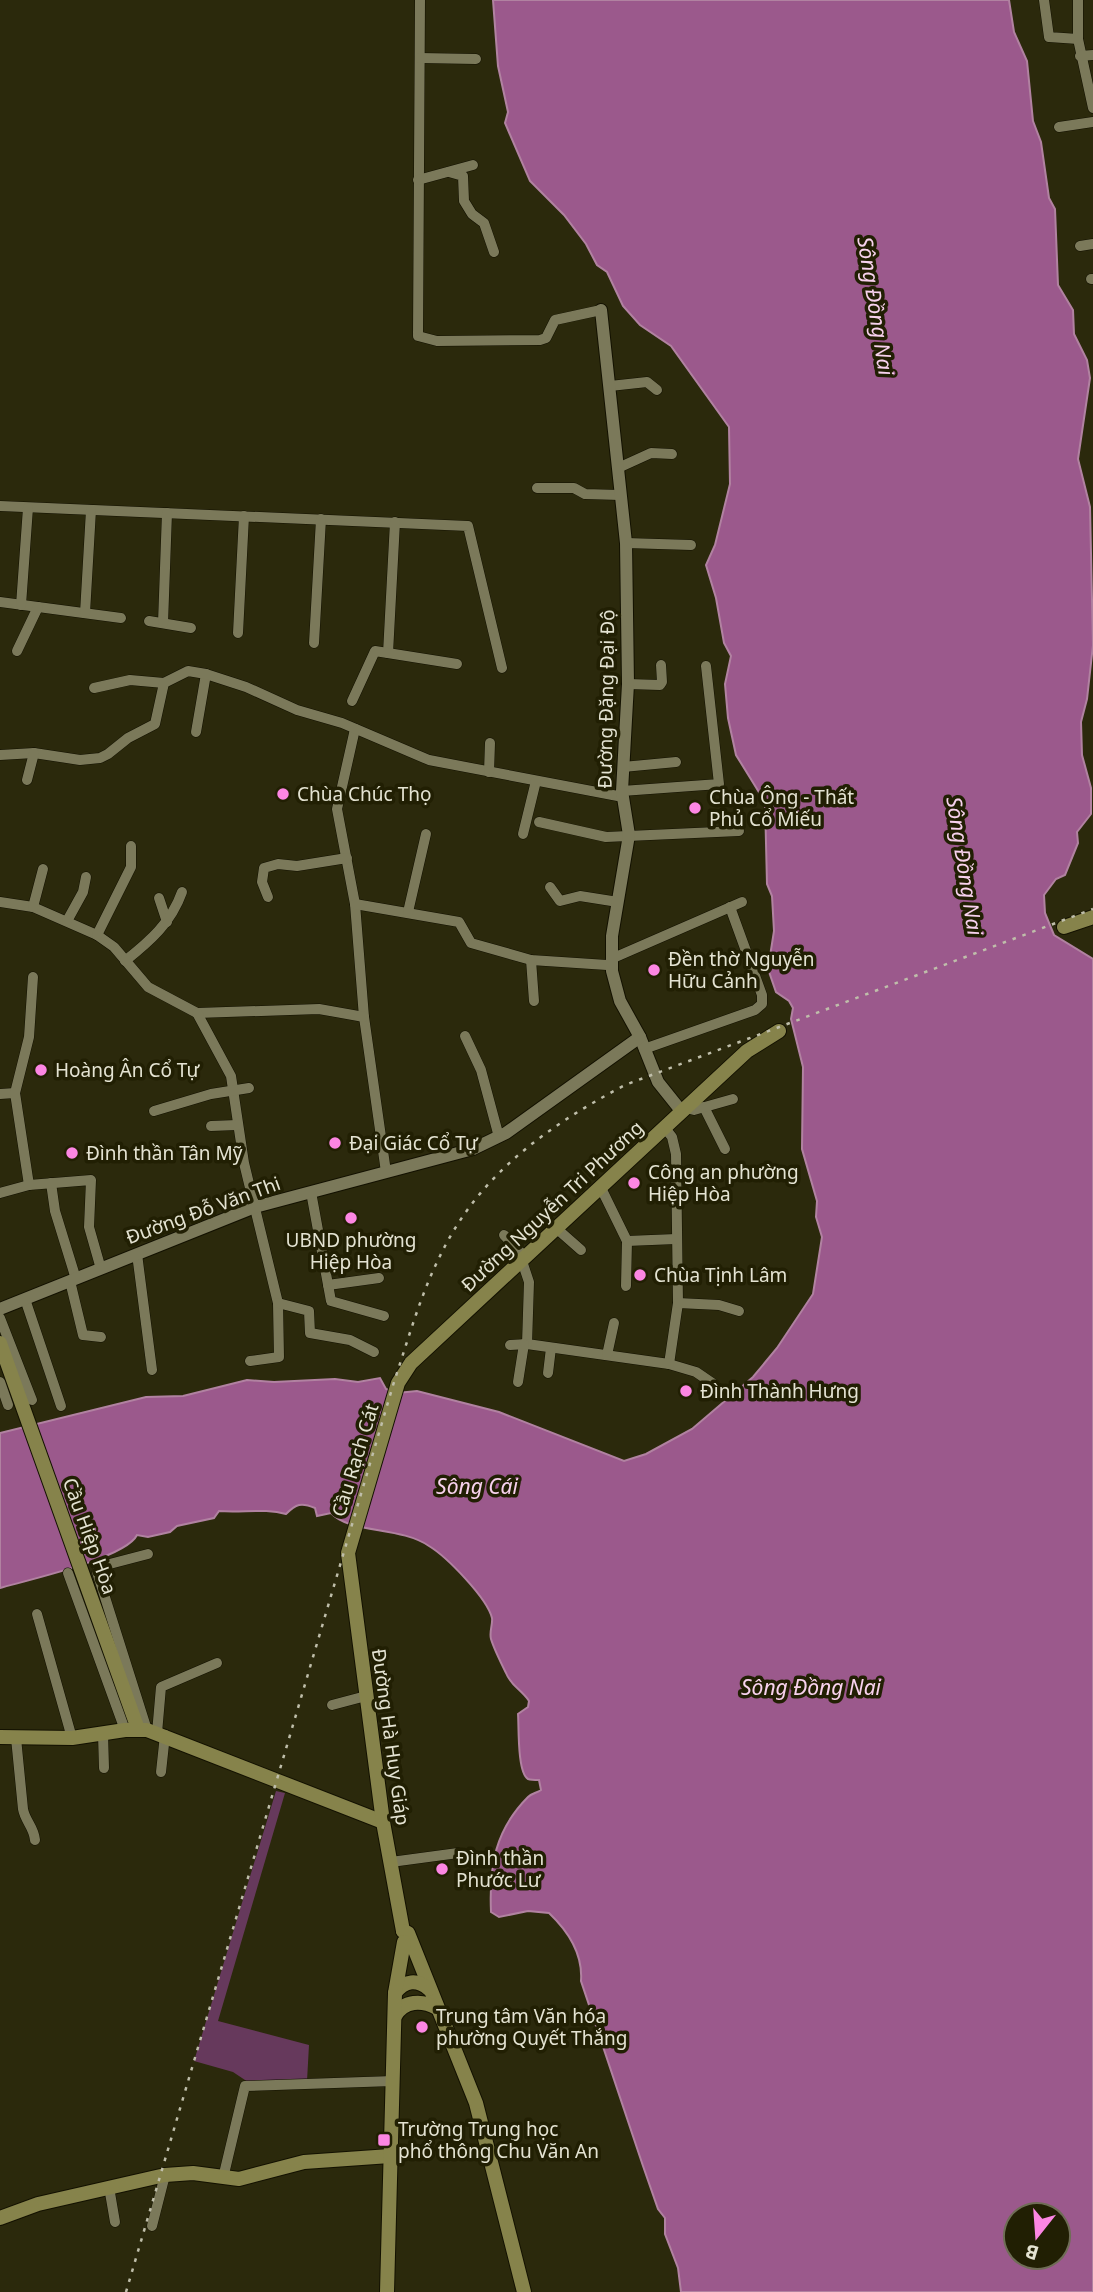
<svg xmlns="http://www.w3.org/2000/svg" width="1093" height="2292" font-family="'Noto Sans',sans-serif">
  <style>
    .green { fill: #66395c }
    .water { fill: #9b598c; stroke: #b182a1; stroke-width: 2; fill-rule: evenodd }
    .lines { fill: none; stroke-linecap: round; stroke-linejoin: round }
    .minor-casing { stroke: #131100; stroke-width: 11 }
    .tertiary-casing { stroke: #131100; stroke-width: 14 }
    .secondary-casing { stroke: #131100; stroke-width: 16 }
    .minor { stroke: #7b795a; stroke-width: 10 }
    .tertiary { stroke: #7b795a; stroke-width: 12 }
    .secondary { stroke: #86834b; stroke-width: 14 }
    .rail { stroke: #bfbeaa; stroke-width: 2.5; stroke-dasharray: 3.5 7; stroke-linecap: butt }
    .poi-dot { fill: #fc86e3; stroke: #211f03; stroke-width: 2.5 }
    .labels { text-anchor: middle; dominant-baseline: central; stroke-width: 7; stroke-linejoin: round; paint-order: stroke }
    .street-label { font-size: 19px; fill: #e4e3d2; stroke: #211f03 }
    .poi-label { font-size: 19px; fill: #e4e3d2; stroke: #211f03; text-anchor: start }
    .water-label { font-size: 21px; font-style: italic; fill: #f8d2ee; stroke: #211f03 }
  </style>
  <rect width="100%" height="100%" fill="#2b290c"/>
  <path class="green" d="M276 1791 285 1793 218 2021 309 2045 307 2081 248 2082 233 2072 194 2061Z"/>
  <path class="water" d="M493 0H1009L1014 32 1027 61 1033 121 1041 142 1049 198 1055 209 1058 285 1073 310 1074 334 1087 360 1090 378 1078 459 1090 507 1093 645 1087 699 1081 722 1082 755 1091 788V814L1077 832 1078 843 1065 875 1056 879 1044 895 1045 913 1054 935 1093 959V2292H681L678 2268 665 2234V2218L658 2209 643 2166 581 1981C583 1954 569 1932 549 1913L528 1911 499 1917 491 1912C489 1866 495 1830 528 1797 532 1793 537 1793 541 1790L539 1780C535 1780 531 1780 528 1779 517 1773 519 1724 518 1714L528 1707 529 1701C522 1690 511 1686 506 1673 501 1663 494 1649 491 1639 489 1632 493 1624 492 1618 487 1598 447 1557 429 1546 400 1526 350 1534 331 1513L317 1516 315 1508C301 1502 296 1504 286 1514 265 1508 242 1513 219 1511L214 1518 177 1526 170 1532 148 1537 137 1535C126 1558 28 1580 0 1588V1433L146 1397 183 1396 247 1380 274 1382 335 1379 358 1382 380 1378 386 1389 397 1393 417 1391 499 1412 624 1461 646 1454 692 1429 753 1377 777 1348 813 1294 822 1237 816 1217 817 1201 802 1149 803 1067 791 1019 793 1008 789 1001 776 992 768 969 774 931 772 896 767 884 765 802 736 755 728 718 725 684 731 656 724 643 716 598 706 565 715 545 730 484 729 427 671 346 640 325 623 306 607 272 597 265 586 244 564 215 530 181 505 123 508 112 498 66ZM1016 2215H1058V2257H1016Z"/>
  <g class="lines">
    <g class="minor-casing">
      <g id="minor">
        <path d="M420 0 418 336 437 341 540 340 546 338 555 320 601 310"/>
        <path d="M1044 0 1049 37 1078 39"/>
        <path d="M1078 0V39L1093 108"/>
        <path d="M1080 56 1093 55"/>
        <path d="M420 58 476 59"/>
        <path d="M1059 127 1093 122"/>
        <path d="M449 172 463 176 464 201 472 214 484 223 494 252"/>
        <path d="M418 180 473 165"/>
        <path d="M1080 246 1093 244"/>
        <path d="M1091 279H1093"/>
        <path d="M610 386 647 382 657 390"/>
        <path d="M618 468 651 453 672 454"/>
        <path d="M537 488H574L585 494 620 495"/>
        <path d="M0 506 468 526 502 668"/>
        <path d="M626 543 691 545"/>
        <path d="M0 602 121 618"/>
        <path d="M21 605 28 508"/>
        <path d="M85 613 91 510"/>
        <path d="M149 621 191 628"/>
        <path d="M163 623 167 513"/>
        <path d="M238 633 244 516"/>
        <path d="M314 643 321 519"/>
        <path d="M17 651 38 607"/>
        <path d="M388 653 395 522"/>
        <path d="M628 684 660 685 662 682 661 665"/>
        <path d="M94 688 130 680 164 683"/>
        <path d="M352 701 375 651 457 664"/>
        <path d="M355 729 337 809 355 904 364 1017 386 1172"/>
        <path d="M196 732 206 674"/>
        <path d="M0 755 34 753 80 760 100 758 108 754 128 738 155 724 164 683 188 671 206 674 246 687 297 710 342 723 429 760 623 797"/>
        <path d="M623 767 676 762"/>
        <path d="M489 772 490 743"/>
        <path d="M27 780 34 753"/>
        <path d="M622 791 719 784 706 666"/>
        <path d="M539 822 606 837 739 831"/>
        <path d="M523 834 536 781"/>
        <path d="M550 887 560 901 580 896 618 902"/>
        <path d="M268 897 262 882 264 868 278 864 297 866 347 858"/>
        <path d="M159 898 167 922"/>
        <path d="M0 902 33 907 97 935 114 947 148 987 197 1013 319 1009 364 1017"/>
        <path d="M355 904 459 922 471 943 531 960 607 965"/>
        <path d="M33 907 43 869"/>
        <path d="M408 912 426 834"/>
        <path d="M67 921 83 892 86 877"/>
        <path d="M97 935 131 867V846"/>
        <path d="M611 959 742 902"/>
        <path d="M531 960 534 1001"/>
        <path d="M125 961C150 941 171 923 182 892"/>
        <path d="M197 1013 231 1076 244 1163 278 1303 279 1357 250 1361"/>
        <path d="M465 1036 481 1070 499 1137"/>
        <path d="M644 1049 755 1010 762 1004V995L730 907"/>
        <path d="M0 1094 15 1093"/>
        <path d="M704 1107 725 1149"/>
        <path d="M686 1108 694 1110 733 1099"/>
        <path d="M154 1111 211 1094 249 1088"/>
        <path d="M211 1126 237 1125"/>
        <path d="M665 1128 672 1137 676 1154 678 1303 669 1364"/>
        <path d="M51 1183 55 1211 76 1279"/>
        <path d="M29 1185 15 1093 29 1037 33 977"/>
        <path d="M601 1188 627 1241 626 1286"/>
        <path d="M311 1192 331 1301 384 1316"/>
        <path d="M0 1193 29 1185 91 1180 89 1227 101 1269"/>
        <path d="M556 1228 581 1250"/>
        <path d="M504 1235 525 1257"/>
        <path d="M627 1241 676 1239"/>
        <path d="M137 1254 152 1370"/>
        <path d="M522 1261 529 1282 527 1344 669 1364 696 1372 715 1385"/>
        <path d="M70 1281 83 1335 101 1337"/>
        <path d="M328 1285 379 1278"/>
        <path d="M25 1299 61 1406"/>
        <path d="M278 1303 309 1311 310 1333 350 1340 374 1352"/>
        <path d="M678 1303 719 1305 739 1311"/>
        <path d="M0 1318 32 1400"/>
        <path d="M510 1345 527 1344"/>
        <path d="M607 1355 614 1323"/>
        <path d="M548 1373 551 1348"/>
        <path d="M0 1382 8 1405"/>
        <path d="M518 1382 524 1344"/>
        <path d="M68 1573 125 1730"/>
        <path d="M37 1614 72 1738"/>
        <path d="M332 1705 366 1696"/>
        <path d="M147 1730 97 1572 102 1566 148 1554"/>
        <path d="M157 1733 161 1687 217 1663"/>
        <path d="M103 1734 104 1768"/>
        <path d="M16 1738 23 1809C25 1821 34 1827 35 1840"/>
        <path d="M161 1772 165 1735"/>
        <path d="M391 1862 458 1853"/>
        <path d="M223 2178 245 2086 393 2081"/>
        <path d="M109 2187 115 2222"/>
        <path d="M152 2226 165 2175"/>
      </g>
    </g>
    <g class="tertiary-casing">
      <g id="tertiary">
        <path d="M601 310 626 543 628 684 622 791 629 835 612 936V971L620 1001 640 1037 658 1082 682 1112"/>
        <path d="M0 1309 255 1207 473 1149 506 1133 640 1037"/>
      </g>
    </g>
    <g class="secondary-casing">
      <g id="secondary">
        <path d="M1064 927 1093 917"/>
        <path d="M0 1343 138 1729"/>
        <path d="M0 1737 72 1738 125 1730H147L383 1822"/>
        <path d="M403 1931 383 1822 348 1553 398 1383 411 1363 747 1051 779 1031"/>
        <path d="M403 1931 408 1933 476 2103 524 2292"/>
        <path d="M395 1993C405 1980 417 1979 429 1989"/>
        <path d="M395 2016C404 2000 422 2000 437 2008"/>
        <path d="M0 2218 38 2204 165 2175 193 2173 239 2179 304 2162 390 2156"/>
        <path d="M387 2292 395 1993 404 1942"/>
      </g>
    </g>
    <use href="#minor" class="minor"/>
    <use href="#tertiary" class="tertiary"/>
    <use href="#secondary" class="secondary"/>
    <path class="rail" d="M126 2292 394 1382C408 1340 420 1296 440 1256 479 1174 548 1126 625 1085L1093 909"/>
  </g>
  <g class="poi-dot">
    <circle cx="283" cy="794" r="7"/>
    <circle cx="695" cy="808" r="7"/>
    <circle cx="654" cy="970" r="7"/>
    <circle cx="41" cy="1070" r="7"/>
    <circle cx="335" cy="1143" r="7"/>
    <circle cx="72" cy="1153" r="7"/>
    <circle cx="634" cy="1183" r="7"/>
    <circle cx="351" cy="1218" r="7"/>
    <circle cx="640" cy="1275" r="7"/>
    <circle cx="686" cy="1391" r="7"/>
    <circle cx="442" cy="1869" r="7"/>
    <circle cx="422" cy="2027" r="7"/>
    <rect x="377" y="2133" width="14" height="14" rx="3.5"/>
  </g>
  <g class="labels">
    <g class="street-label">
      <text transform="translate(606 699) rotate(-89)">Đường Đặng Đại Độ</text>
      <text transform="translate(552 1206) rotate(-43)">Đường Nguyễn Tri Phương</text>
      <text transform="translate(203 1210) rotate(-20)">Đường Đỗ Văn Thi</text>
      <text transform="translate(355 1460) rotate(-73)">Cầu Rạch Cát</text>
      <text transform="translate(90 1536) rotate(70)">Cầu Hiệp Hòa</text>
      <text transform="translate(391 1737) rotate(82)">Đường Hà Huy Giáp</text>
    </g>
    <g class="poi-label">
      <text x="297" y="794">Chùa Chúc Thọ</text>
      <text x="709" y="797">Chùa Ông - Thất<tspan x="709" dy="22">Phủ Cổ Miếu</tspan></text>
      <text x="668" y="959">Đền thờ Nguyễn<tspan x="668" dy="22">Hữu Cảnh</tspan></text>
      <text x="55" y="1070">Hoàng Ân Cổ Tự</text>
      <text x="349" y="1143">Đại Giác Cổ Tự</text>
      <text x="86" y="1153">Đình thần Tân Mỹ</text>
      <text x="648" y="1172">Công an phường<tspan x="648" dy="22">Hiệp Hòa</tspan></text>
      <text x="351" y="1240" text-anchor="middle">UBND phường<tspan x="351" dy="22">Hiệp Hòa</tspan></text>
      <text x="654" y="1275">Chùa Tịnh Lâm</text>
      <text x="700" y="1391">Đình Thành Hưng</text>
      <text x="456" y="1858">Đình thần<tspan x="456" dy="22">Phước Lư</tspan></text>
      <text x="436" y="2016">Trung tâm Văn hóa<tspan x="436" dy="22">phường Quyết Thắng</tspan></text>
      <text x="398" y="2129">Trường Trung học<tspan x="398" dy="22">phổ thông Chu Văn An</tspan></text>
    </g>
    <g class="water-label">
      <text transform="translate(876 306) rotate(81)">Sông Đồng Nai</text>
      <text transform="translate(965 866) rotate(81)">Sông Đồng Nai</text>
      <text x="477" y="1486">Sông Cái</text>
      <text x="811" y="1687">Sông Đồng Nai</text>
    </g>
  </g>
  <g transform="translate(1037 2236) rotate(197)"><circle r="33" fill="#211f03" stroke="#6f6d56" stroke-width="2"/>
  <path d="M0-5L12 26L0 18L-12 26Z" fill="#fc86e3"/>
  <text y="-10" font-size="19" font-weight="bold" text-anchor="middle" fill="#e4e3d2">B</text>
  </g>
</svg>
